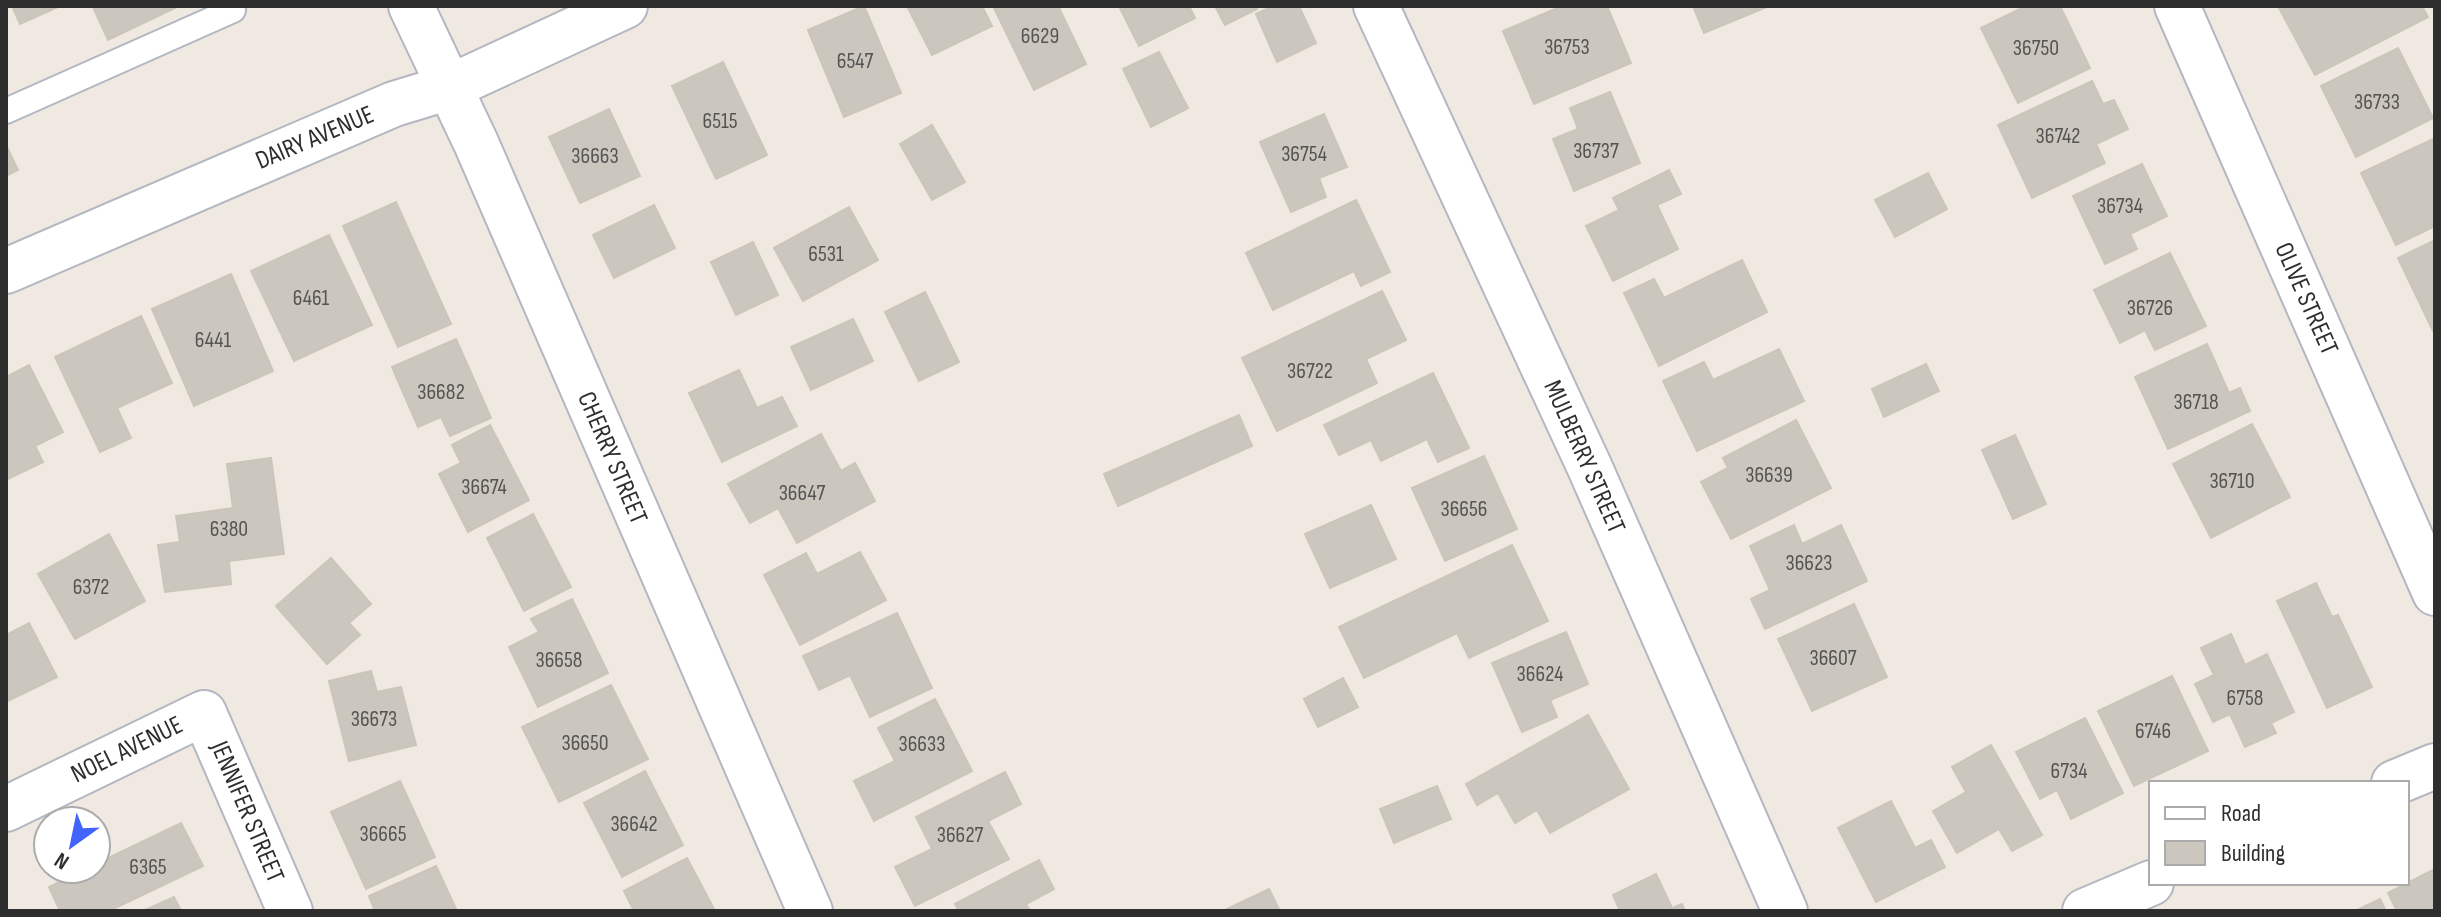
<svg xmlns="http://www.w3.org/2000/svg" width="2441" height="917" font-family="'Sofia Sans Condensed',sans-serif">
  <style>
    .building { fill: #cbc7bf; stroke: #cbc5ba; stroke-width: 2 }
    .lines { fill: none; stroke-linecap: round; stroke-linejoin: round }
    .lane-casing { stroke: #b4b7c1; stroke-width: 28 }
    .street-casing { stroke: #b4b7c1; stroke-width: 48 }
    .secondary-casing { stroke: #b4b7c1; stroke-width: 48 }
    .lane { stroke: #fff; stroke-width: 24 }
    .street { stroke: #fff; stroke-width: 44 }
    .secondary { stroke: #fff; stroke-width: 44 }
    .labels { text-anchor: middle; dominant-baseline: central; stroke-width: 7; stroke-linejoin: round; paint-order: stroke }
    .number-label { font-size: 22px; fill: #555452 }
    .street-label { font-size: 26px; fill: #2e2e2e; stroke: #fff }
  </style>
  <rect width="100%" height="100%" fill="#efe9e1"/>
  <g class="building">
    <path d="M12 6H60L20 24Z"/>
    <path d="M179 6 108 40 93 7 95 6Z"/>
    <path d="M864 6 901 93 844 117 808 30Z"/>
    <path d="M907 6H982L992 26 932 55Z"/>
    <path d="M993 6H1063L1059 8 1086 64 1034 90Z"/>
    <path d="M1125 6H1189L1195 18 1139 46 1120 8Z"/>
    <path d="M1215 6H1256L1257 9 1225 25Z"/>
    <path d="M1273 6H1299L1316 43 1277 62 1256 14Z"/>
    <path d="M1562 6H1607L1631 63 1534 104 1503 31Z"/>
    <path d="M1693 6H1769L1704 33Z"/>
    <path d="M2026 6H2060L2090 68 2018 103 1981 28Z"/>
    <path d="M2278 6H2422L2428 17 2315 75Z"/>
    <path d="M2398 48 2433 118 2356 157 2321 86Z"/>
    <path d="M1159 52 1188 108 1151 127 1123 69Z"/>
    <path d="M723 62 767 155 716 179 672 86Z"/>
    <path d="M2092 81 2103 104 2114 100 2128 129 2096 144 2105 163 2032 198 1998 125Z"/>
    <path d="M1610 92 1640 163 1574 191 1553 139 1578 129 1570 108Z"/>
    <path d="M609 109 640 176 580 203 549 137Z"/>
    <path d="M1324 114 1347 167 1319 178 1326 197 1291 212 1260 142Z"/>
    <path d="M932 125 965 182 932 200 900 144Z"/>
    <path d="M2435 138V226L2396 245 2361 173Z"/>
    <path d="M6 145 18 170 6 176Z"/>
    <path d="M2142 164 2167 216 2130 234 2137 249 2105 264 2073 196Z"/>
    <path d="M1669 170 1681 194 1657 205 1678 249 1613 281 1586 226 1619 210 1613 198Z"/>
    <path d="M1928 173 1947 209 1895 237 1875 200Z"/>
    <path d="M1356 200 1390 272 1361 286 1354 271 1273 310 1246 253Z"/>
    <path d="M396 202 451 324 398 347 343 226Z"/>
    <path d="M654 205 675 248 614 278 593 235Z"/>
    <path d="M849 207 878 260 803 301 774 248Z"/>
    <path d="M329 235 372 325 294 361 251 271Z"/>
    <path d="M2435 240V330L2433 331 2398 258Z"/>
    <path d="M753 242 778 295 736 315 711 262Z"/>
    <path d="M2170 253 2206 326 2155 350 2145 330 2120 343 2094 290Z"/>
    <path d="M1742 260 1767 312 1659 366 1624 293 1654 279 1664 298Z"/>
    <path d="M231 274 273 371 194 406 152 309Z"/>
    <path d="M1382 291 1406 340 1366 359 1377 383 1277 431 1242 358Z"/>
    <path d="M925 292 959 362 919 381 885 312Z"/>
    <path d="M141 316 172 383 117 408 131 438 100 452 55 357Z"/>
    <path d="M853 319 873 361 811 390 791 347Z"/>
    <path d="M456 339 491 418 450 436 441 417 418 427 392 367Z"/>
    <path d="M2207 344 2229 393 2240 388 2250 411 2168 449 2135 377Z"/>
    <path d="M1779 349 1804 401 1697 451 1663 381 1704 362 1713 380Z"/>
    <path d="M1926 364 1939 391 1884 417 1872 389Z"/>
    <path d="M29 365 63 432 35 446 43 462 6 480V377Z"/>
    <path d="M739 370 757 408 782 397 797 426 722 462 689 393Z"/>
    <path d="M1433 373 1469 448 1438 462 1427 439 1381 461 1371 440 1339 455 1324 425Z"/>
    <path d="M1239 415 1252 446 1118 506 1104 474Z"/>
    <path d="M1796 420 1831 488 1731 539 1701 482 1728 468 1723 458Z"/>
    <path d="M2252 424 2290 497 2211 538 2173 464Z"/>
    <path d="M490 425 529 500 468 532 439 474 461 463 452 445Z"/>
    <path d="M821 434 841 471 855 463 875 501 797 543 778 508 750 523 728 484Z"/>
    <path d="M2015 435 2046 504 2013 519 1982 450Z"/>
    <path d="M1484 456 1517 529 1445 561 1412 488Z"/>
    <path d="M271 458 284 554 229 561 231 584 165 592 158 545 180 542 176 516 233 508 227 464Z"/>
    <path d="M1371 505 1396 559 1330 588 1305 534Z"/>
    <path d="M533 514 571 587 524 611 487 538Z"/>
    <path d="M1794 525 1802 544 1841 525 1867 581 1765 629 1751 599 1770 590 1750 546Z"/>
    <path d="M109 534 145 601 75 639 38 574Z"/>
    <path d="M1512 545 1548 621 1469 658 1457 633 1364 678 1339 627Z"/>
    <path d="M860 552 886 600 800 645 764 575 806 553 817 574Z"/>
    <path d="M331 558 371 604 349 623 360 635 327 664 276 606Z"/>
    <path d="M2316 583 2332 617 2338 615 2372 687 2327 708 2277 601Z"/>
    <path d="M572 599 608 673 538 707 509 647 539 632 531 619Z"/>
    <path d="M1854 604 1887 677 1812 711 1778 639Z"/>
    <path d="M897 613 932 688 870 717 850 675 819 690 803 656Z"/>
    <path d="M29 623 57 677 6 702V635Z"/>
    <path d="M1566 632 1588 684 1550 700 1557 717 1522 732 1492 663Z"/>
    <path d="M2231 634 2245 665 2267 654 2294 712 2271 723 2276 733 2245 747 2230 714 2213 722 2195 684 2214 675 2201 648Z"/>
    <path d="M371 671 377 692 401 687 416 745 349 761 329 681Z"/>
    <path d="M2172 676 2208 751 2134 786 2098 711Z"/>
    <path d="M1343 678 1358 707 1318 727 1304 699Z"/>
    <path d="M611 685 648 759 559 802 522 727Z"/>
    <path d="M935 699 972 771 874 821 854 781 895 761 878 728Z"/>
    <path d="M1588 715 1629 789 1550 833 1537 810 1515 823 1498 793 1477 805 1466 784Z"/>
    <path d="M2085 718 2123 793 2071 819 2057 790 2040 799 2016 752Z"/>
    <path d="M1991 745 2042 835 2012 851 1999 829 1957 853 1933 811 1966 792 1952 767Z"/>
    <path d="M645 771 683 845 622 877 584 803Z"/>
    <path d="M1005 772 1021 804 988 821 1009 859 915 906 895 867 932 849 916 817Z"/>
    <path d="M400 781 435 857 366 889 331 812Z"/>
    <path d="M1437 786 1451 819 1394 843 1380 809Z"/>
    <path d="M1891 801 1915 848 1931 840 1945 867 1876 902 1838 828Z"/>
    <path d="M181 823 203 866 109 911H60L49 887 86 869H96V864Z"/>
    <path d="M687 858 715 911H634L624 891Z"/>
    <path d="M1039 860 1054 889 1026 904 1030 911H959L955 904Z"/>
    <path d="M436 866 457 911H375L369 896Z"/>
    <path d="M2435 869V911H2397L2388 893Z"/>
    <path d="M1656 874 1672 908 1682 904 1685 911H1620L1613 895Z"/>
    <path d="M1269 889 1280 911H1223Z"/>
    <path d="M174 897 181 911H143Z"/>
    <path d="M2380 899 2386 911H2355Z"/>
  </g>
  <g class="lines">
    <g class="lane-casing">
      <path id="lane" d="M6 111 233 10 231 6"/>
    </g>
    <g class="street-casing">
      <g id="street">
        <path d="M1376 6 1590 468 1785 911"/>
        <path d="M2177 6 2435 593"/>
        <path d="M6 271 394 104 450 87 625 6"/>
        <path d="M2394 783 2435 766"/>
        <path d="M6 809 204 713 290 911"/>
        <path d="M2085 911 2151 883"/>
      </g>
    </g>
    <g class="secondary-casing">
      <path id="secondary" d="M411 6 476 143 810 911"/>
    </g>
    <use href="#lane" class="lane"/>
    <use href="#street" class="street"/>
    <use href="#secondary" class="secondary"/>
  </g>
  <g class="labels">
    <g class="number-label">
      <text x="1040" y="36">6629</text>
      <text x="1567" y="47">36753</text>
      <text x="2036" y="48">36750</text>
      <text x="855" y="61">6547</text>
      <text x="2377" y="102">36733</text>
      <text x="720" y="121">6515</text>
      <text x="2058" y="136">36742</text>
      <text x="1596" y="151">36737</text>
      <text x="1304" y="154">36754</text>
      <text x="595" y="156">36663</text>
      <text x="2120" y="206">36734</text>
      <text x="826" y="254">6531</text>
      <text x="311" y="298">6461</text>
      <text x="2150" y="308">36726</text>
      <text x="213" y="340">6441</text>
      <text x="1310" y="371">36722</text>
      <text x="441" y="392">36682</text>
      <text x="2196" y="402">36718</text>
      <text x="1769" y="475">36639</text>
      <text x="2232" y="481">36710</text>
      <text x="484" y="487">36674</text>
      <text x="802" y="493">36647</text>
      <text x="1464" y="509">36656</text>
      <text x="229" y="529">6380</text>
      <text x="1809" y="563">36623</text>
      <text x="91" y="587">6372</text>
      <text x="1833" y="658">36607</text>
      <text x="559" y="660">36658</text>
      <text x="1540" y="674">36624</text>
      <text x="2245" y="698">6758</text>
      <text x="374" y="719">36673</text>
      <text x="2153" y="731">6746</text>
      <text x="585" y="743">36650</text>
      <text x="922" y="744">36633</text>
      <text x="2069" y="771">6734</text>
      <text x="634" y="824">36642</text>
      <text x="383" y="834">36665</text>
      <text x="960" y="835">36627</text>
      <text x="148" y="867">6365</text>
    </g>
    <g class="street-label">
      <text transform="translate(315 138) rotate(-23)">DAIRY AVENUE</text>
      <text transform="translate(2306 299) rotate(66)">OLIVE STREET</text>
      <text transform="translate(1584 457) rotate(66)">MULBERRY STREET</text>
      <text transform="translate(612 458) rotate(67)">CHERRY STREET</text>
      <text transform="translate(127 750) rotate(-26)">NOEL AVENUE</text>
      <text transform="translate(247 812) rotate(67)">JENNIFER STREET</text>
    </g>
  </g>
  <rect width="2441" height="917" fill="none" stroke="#2e2e2e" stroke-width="16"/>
  <rect x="2149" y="781" width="260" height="104" fill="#ffffff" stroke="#ababab" stroke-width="2"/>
  <rect x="2165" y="807" width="40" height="12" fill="#ffffff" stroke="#ababab" stroke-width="2"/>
  <text x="2221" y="821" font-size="24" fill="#2e2e2e">Road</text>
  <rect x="2165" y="841" width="40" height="24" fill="#cbc7bf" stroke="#ababab" stroke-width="2"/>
  <text x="2221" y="861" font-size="24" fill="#2e2e2e">Building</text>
  <g transform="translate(72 845) rotate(213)"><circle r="38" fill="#ffffff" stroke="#ababab" stroke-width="2"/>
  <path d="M0-6L14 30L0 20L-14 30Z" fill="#4264fb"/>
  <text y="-12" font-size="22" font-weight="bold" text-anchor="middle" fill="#2e2e2e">N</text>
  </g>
</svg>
